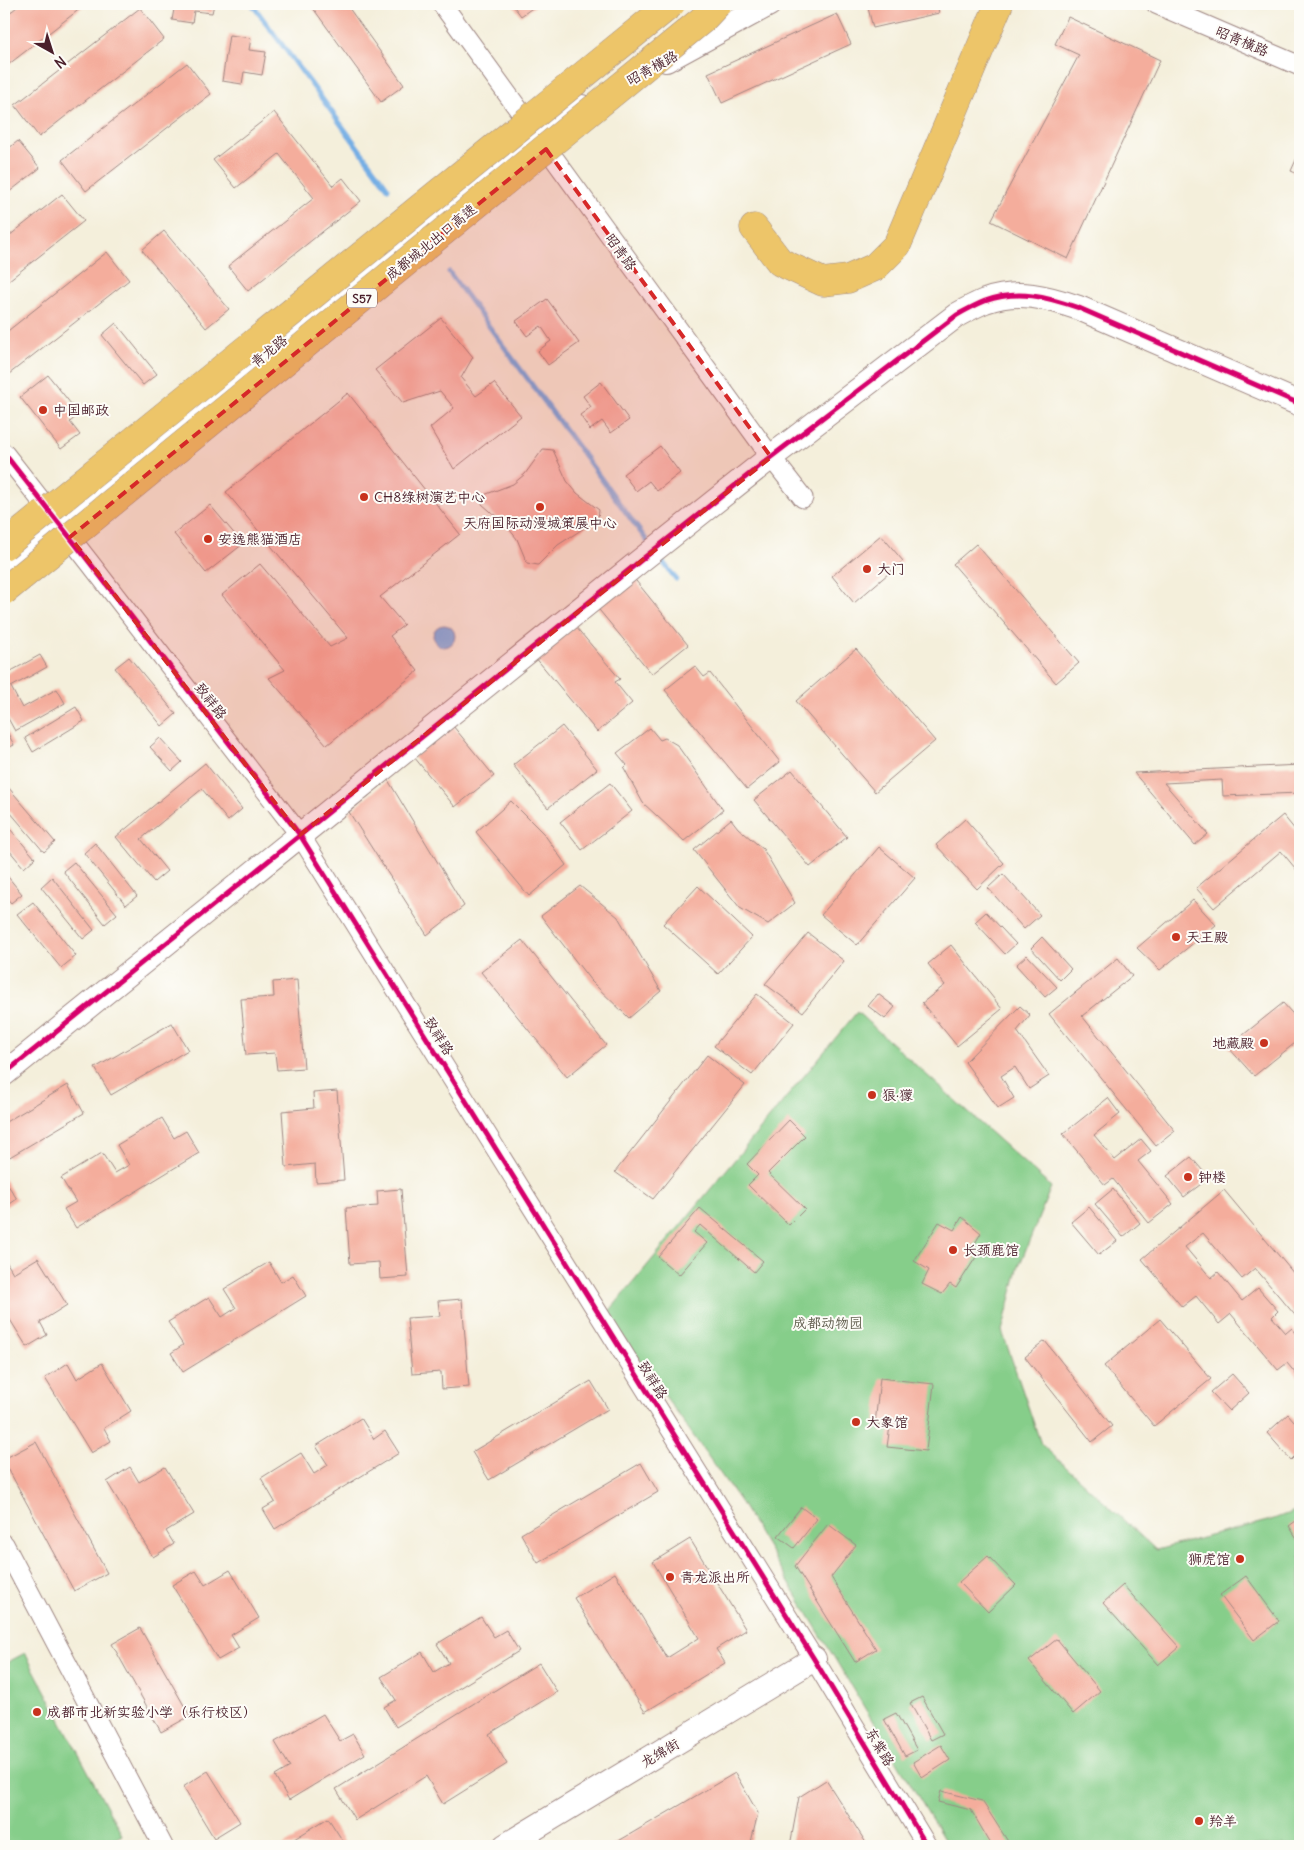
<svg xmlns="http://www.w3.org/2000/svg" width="1304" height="1850" font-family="Delius,'LXGW WenKai TC',sans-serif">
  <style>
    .green { fill: #86ce8a; stroke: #68765a }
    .water { fill: #74aee4; stroke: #5f6688 }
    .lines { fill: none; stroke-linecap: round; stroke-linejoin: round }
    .stream { stroke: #74aee4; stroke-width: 5 }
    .building { fill: #f4ad9c }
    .minor-casing { stroke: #9f8783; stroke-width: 21 }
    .tertiary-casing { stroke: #9f8783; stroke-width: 26 }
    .motorway-casing { stroke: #9f8783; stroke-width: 29 }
    .minor { stroke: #fff; stroke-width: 19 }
    .tertiary { stroke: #fff; stroke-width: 24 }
    .motorway { stroke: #edc569; stroke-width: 28 }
    .motorway-bridge-casing { stroke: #9f8783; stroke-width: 29; stroke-linecap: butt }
    .motorway-bridge { stroke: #edc569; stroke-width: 28 }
    .cycleway-casing { stroke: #fdfcf7; stroke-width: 8 }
    .cycleway { stroke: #d6006c; stroke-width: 5 }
    .marked { fill: #d62828; fill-opacity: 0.2; stroke: #d62828; stroke-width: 4; stroke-dasharray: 10 6; stroke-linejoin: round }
    .poi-dot { fill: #c8321e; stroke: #fdfcf7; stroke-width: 2 }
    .labels { text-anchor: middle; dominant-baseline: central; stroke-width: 4; stroke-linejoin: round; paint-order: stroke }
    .shield { fill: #fdfcf7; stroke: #806168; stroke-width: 1 }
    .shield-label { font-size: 12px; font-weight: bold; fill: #4a1f2b }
    .street-label { font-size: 14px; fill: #4a1f2b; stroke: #fdfcf7 }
    .poi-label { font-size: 14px; fill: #4a1f2b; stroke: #fdfcf7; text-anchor: start }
    .park-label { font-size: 14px; fill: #5f5c4c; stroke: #fdfcf7 }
  </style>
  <rect width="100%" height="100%" fill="#fdfcf7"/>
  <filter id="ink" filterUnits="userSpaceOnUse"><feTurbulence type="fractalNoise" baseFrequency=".02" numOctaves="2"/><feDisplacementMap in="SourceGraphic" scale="10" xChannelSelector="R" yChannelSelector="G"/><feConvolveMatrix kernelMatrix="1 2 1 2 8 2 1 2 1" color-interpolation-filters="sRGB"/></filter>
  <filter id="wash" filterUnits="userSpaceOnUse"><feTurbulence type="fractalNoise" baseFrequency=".0096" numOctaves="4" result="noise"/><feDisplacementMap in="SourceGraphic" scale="20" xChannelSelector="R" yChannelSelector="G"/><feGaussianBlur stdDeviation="1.12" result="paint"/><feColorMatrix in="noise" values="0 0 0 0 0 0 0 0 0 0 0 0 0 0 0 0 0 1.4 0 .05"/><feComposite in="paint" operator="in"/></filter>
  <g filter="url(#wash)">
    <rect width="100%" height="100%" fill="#f4efdb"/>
    <g class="green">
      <path d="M857 1012 1051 1187 1018 1269 1002 1331 1041 1444 1156 1550 1271 1520 1300 1509V1846H948L739 1500 607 1314Z"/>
      <path d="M25 1653 122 1835 102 1846H4V1664Z"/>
    </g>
    <circle class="water" cx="444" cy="636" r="11"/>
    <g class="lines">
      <g class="stream">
        <path d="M252 4 388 188"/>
        <path d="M449 272 650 545"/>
        <path d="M658 556 676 579"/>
      </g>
    </g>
    <g id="blocks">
      <g class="building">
        <path d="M21 4H86L4 68V17Z"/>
        <path d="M175 4H214L212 13 194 11 192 23 172 20Z"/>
        <path d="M310 4H346L404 85 381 102Z"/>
        <path d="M512 4H538L521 16Z"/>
        <path d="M867 4H937L939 13 873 28Z"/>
        <path d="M140 8 164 39 39 137 15 105Z"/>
        <path d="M837 14 851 44 722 103 708 73Z"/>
        <path d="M1068 17 1160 60 1068 259 991 221 1079 55 1055 44Z"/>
        <path d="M229 35 251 38 249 50 266 52 262 75 244 72 242 84 222 81Z"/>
        <path d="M187 63 211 94 86 191 62 160Z"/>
        <path d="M274 112 333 186 343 178 361 201 248 291 228 266 314 198 279 154 236 188 213 160Z"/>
        <path d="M18 141 40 168 4 196V152Z"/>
        <path d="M1300 151V175L1291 171Z"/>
        <path d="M62 194 84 221 4 284V240Z"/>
        <path d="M164 231 229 309 206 328 142 250Z"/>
        <path d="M107 252 129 280 4 378V334Z"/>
        <path d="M547 299 579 343 548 365 538 351 551 341 541 326 527 336 516 321Z"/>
        <path d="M441 318 473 357 461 378 476 396 494 383 521 416 454 469 430 428 454 408 440 391 403 403 375 370Z"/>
        <path d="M116 323 157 374 143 385 102 335Z"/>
        <path d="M48 375 79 414 70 422 80 435 61 449 20 397Z"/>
        <path d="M601 382 629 420 611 433 602 421 590 430 580 415 591 407 583 396Z"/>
        <path d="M348 393 460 534 380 597 404 625 390 636 418 671 327 745 269 678 285 670 222 595 260 564 330 647 348 638 226 492Z"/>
        <path d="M660 446 680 473 657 491 649 481 636 491 623 474Z"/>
        <path d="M543 449 553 450 567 481 577 493 599 510 598 519 558 545 538 565 527 563 517 539 506 525 482 504 484 495 513 484 525 474Z"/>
        <path d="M210 505 243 544 206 573 174 534Z"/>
        <path d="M881 535 903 561 854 603 832 576Z"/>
        <path d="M976 544 1079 663 1056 683 953 564Z"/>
        <path d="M632 576 688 645 652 674 595 605Z"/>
        <path d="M575 626 620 679 615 682 632 703 597 732 535 657Z"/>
        <path d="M856 649 935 741 875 792 796 701Z"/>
        <path d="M40 655 47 667 11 687 22 708 57 689 65 703 15 731 4 711V675Z"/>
        <path d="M129 657 176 714 162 726 115 668Z"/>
        <path d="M695 666 704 677 710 673 780 762 747 789 665 690Z"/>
        <path d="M76 707 84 721 33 752 25 738Z"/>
        <path d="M4 726 14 745 6 749 4 744Z"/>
        <path d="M453 726 494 776 455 807 414 757Z"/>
        <path d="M562 726 597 769 548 808 513 765Z"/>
        <path d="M650 728 660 740 665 738 677 745 723 810 684 841 643 803 624 768 627 765 617 753Z"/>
        <path d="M160 738 182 762 172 771 150 747Z"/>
        <path d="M4 761 9 767 4 772Z"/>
        <path d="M205 763 242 809 228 821 202 789 141 839 167 871 154 882 116 837Z"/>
        <path d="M1300 765V793L1223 796 1222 780 1164 783 1208 834 1195 845 1134 773Z"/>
        <path d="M792 770 847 837 810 867 754 800Z"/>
        <path d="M388 780 464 906 427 935 349 812Z"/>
        <path d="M610 783 632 811 582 850 560 822Z"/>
        <path d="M8 787 55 842 44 852 4 805V790Z"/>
        <path d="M511 801 544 834 566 865 529 896 476 832Z"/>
        <path d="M1283 815 1300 836V874L1281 851 1214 908 1196 888Z"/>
        <path d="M731 819 738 828 763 849 795 903 768 924 740 908 694 850Z"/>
        <path d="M965 819 1004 863 977 889 936 845Z"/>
        <path d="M4 822 35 858 24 868 4 844Z"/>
        <path d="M95 843 137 896 126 905 84 853Z"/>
        <path d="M879 847 915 878 857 945 821 915Z"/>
        <path d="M74 862 117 914 105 924 63 871Z"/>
        <path d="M4 872 22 894 11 903 4 895Z"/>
        <path d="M1003 874 1040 915 1024 929 988 888Z"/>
        <path d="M52 877 94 930 83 939 41 887Z"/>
        <path d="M580 886 618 917 661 991 629 1018 591 981 541 916Z"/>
        <path d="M698 886 752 937 718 974 663 924Z"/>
        <path d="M1193 900 1216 925 1160 970 1137 948Z"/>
        <path d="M33 902 76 956 61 968 17 914Z"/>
        <path d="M986 912 1016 944 1005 954 975 922Z"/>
        <path d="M808 933 844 961 803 1012 765 984Z"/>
        <path d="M1042 937 1071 969 1060 980 1031 948Z"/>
        <path d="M522 940 606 1045 567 1077 481 972Z"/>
        <path d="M951 945 1002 1009 957 1046 922 1003 945 985 928 964Z"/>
        <path d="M1027 955 1057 987 1045 997 1016 965Z"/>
        <path d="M1118 958 1132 976 1082 1016 1175 1131 1156 1146 1049 1014Z"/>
        <path d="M297 980 304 1068 277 1070 275 1053 246 1055 241 999 274 997 273 982Z"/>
        <path d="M757 994 794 1023 752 1075 714 1046Z"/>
        <path d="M878 994 895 1007 885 1019 868 1006Z"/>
        <path d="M1283 1003 1300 1022V1039L1254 1076 1228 1047Z"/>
        <path d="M1020 1006 1030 1015 1017 1031 1049 1076 1029 1089 1015 1067 1001 1076 1014 1098 998 1108 965 1062Z"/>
        <path d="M172 1023 188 1050 111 1095 95 1068Z"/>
        <path d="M707 1055 745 1085 653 1199 615 1172Z"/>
        <path d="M68 1085 84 1113 8 1158 4 1151V1123Z"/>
        <path d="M337 1091 344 1180 316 1182 315 1164 286 1167 282 1111 314 1108 313 1093Z"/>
        <path d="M1108 1098 1120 1114 1094 1135 1115 1160 1141 1139 1151 1151 1138 1161 1173 1204 1149 1223 1113 1179 1105 1185 1063 1134Z"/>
        <path d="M162 1118 174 1138 186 1131 199 1153 76 1228 64 1209 76 1202 61 1178 102 1153 115 1173 129 1165 117 1145Z"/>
        <path d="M789 1120 805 1136 768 1173 805 1209 789 1225 748 1185 758 1175 747 1164Z"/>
        <path d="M1191 1157 1209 1178 1184 1197 1167 1176Z"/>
        <path d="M4 1179 17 1199 4 1208Z"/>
        <path d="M401 1189 408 1277 380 1279 379 1262 350 1264 346 1208 378 1206 377 1191Z"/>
        <path d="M1113 1189 1140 1223 1123 1237 1095 1204Z"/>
        <path d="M1224 1190 1300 1281V1321L1255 1268 1242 1279 1203 1233 1185 1247 1211 1278 1218 1272 1242 1301 1258 1288 1278 1311 1272 1317 1286 1333 1292 1328 1300 1338V1379L1287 1363 1278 1370 1231 1314 1219 1324 1196 1296 1182 1307 1142 1259Z"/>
        <path d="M1089 1207 1117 1241 1099 1255 1071 1222Z"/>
        <path d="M700 1208 763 1261 754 1272 700 1225 694 1232 707 1243 679 1275 658 1257Z"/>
        <path d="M962 1217 981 1233 974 1245 980 1251 956 1288 950 1284 942 1294 922 1284 929 1270 914 1261 939 1222 954 1230Z"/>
        <path d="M4 1258 13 1273 38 1258 67 1305 40 1322 47 1335 27 1347 4 1310Z"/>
        <path d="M269 1262 281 1282 293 1275 306 1296 183 1372 171 1353 183 1345 168 1322 209 1297 222 1317 236 1308 224 1289Z"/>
        <path d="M462 1299 469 1387 442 1389 441 1372 412 1374 407 1318 440 1316 438 1301Z"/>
        <path d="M1160 1319 1211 1379 1154 1426 1104 1366Z"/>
        <path d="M1045 1341 1112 1426 1092 1442 1025 1357Z"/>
        <path d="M68 1363 77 1379 102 1363 131 1411 104 1428 111 1441 91 1453 45 1378Z"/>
        <path d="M1232 1374 1249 1393 1229 1411 1211 1392Z"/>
        <path d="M880 1378 934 1384 926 1451 887 1447 890 1426 875 1424Z"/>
        <path d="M591 1381 608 1409 489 1480 472 1452Z"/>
        <path d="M1288 1414 1300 1428V1451L1291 1460 1267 1433Z"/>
        <path d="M361 1418 374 1439 385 1431 399 1453 275 1529 263 1509 275 1502 261 1478 301 1453 314 1474 328 1465 316 1446Z"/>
        <path d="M36 1442 107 1573 74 1591 4 1461V1459Z"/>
        <path d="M641 1463 658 1492 538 1563 521 1534Z"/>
        <path d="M130 1467 139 1482 165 1467 194 1514 166 1531 174 1544 153 1557 107 1482Z"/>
        <path d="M801 1507 817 1519 794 1548 778 1536Z"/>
        <path d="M1300 1518V1543L1289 1526Z"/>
        <path d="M828 1524 856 1545 831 1577 876 1649 855 1662 795 1566Z"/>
        <path d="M690 1539 746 1630 716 1649 725 1663 645 1712 574 1598 615 1573 667 1658 699 1638 653 1562Z"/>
        <path d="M988 1556 1016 1585 988 1612 959 1582Z"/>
        <path d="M230 1570 259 1618 231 1635 239 1648 218 1660 172 1585 196 1571 205 1585Z"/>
        <path d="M1246 1576 1279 1621 1254 1640 1220 1595Z"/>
        <path d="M1123 1585 1179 1647 1158 1665 1103 1603Z"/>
        <path d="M481 1617 494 1637 506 1630 519 1651 396 1727 384 1707 396 1700 381 1677 422 1652 434 1672 449 1663 437 1644Z"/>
        <path d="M140 1628 190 1716 161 1732 112 1644Z"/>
        <path d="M1057 1639 1100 1691 1073 1714 1029 1661Z"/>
        <path d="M539 1663 557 1692 489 1734 507 1764 443 1804 426 1776 355 1820 336 1789Z"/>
        <path d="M922 1697 943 1734 931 1740 910 1703Z"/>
        <path d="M896 1713 917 1750 905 1756 884 1719Z"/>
        <path d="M323 1714 340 1741 353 1734 365 1754 289 1800 275 1776 290 1767 275 1742Z"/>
        <path d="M941 1745 950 1760 922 1778 913 1762Z"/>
        <path d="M208 1771 240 1822 214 1838 183 1787Z"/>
        <path d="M735 1773 758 1813 750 1846H610Z"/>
        <path d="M826 1780 868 1846H790L799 1797Z"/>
        <path d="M941 1791 982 1801 1009 1843V1846H992L971 1810 938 1802Z"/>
        <path d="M328 1818 346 1846H283Z"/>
      </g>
    </g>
  </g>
  <g filter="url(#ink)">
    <use href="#blocks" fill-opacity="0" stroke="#9f8783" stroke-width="1"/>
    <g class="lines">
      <g class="minor-casing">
        <g id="minor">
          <path d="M442 4 771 457 803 498"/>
          <path d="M1156 4 1300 66"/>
          <path d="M4 453 90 563 300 835 814 1659 927 1846"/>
          <path d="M4 1544 163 1846"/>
        </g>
      </g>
      <g class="tertiary-casing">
        <g id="tertiary">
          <path d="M666 60 769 4"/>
          <path d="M4 569 535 134 582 107"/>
          <path d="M4 1074 640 561 771 457 957 315C966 310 975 305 985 301 1018 289 1047 297 1079 308L1300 404"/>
          <path d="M505 1846 814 1659"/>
        </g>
      </g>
      <g class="motorway-casing">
        <path id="motorway" d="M754 228 780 262 823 282 848 279 875 267 897 245 999 4"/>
      </g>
      <use href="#minor" class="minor"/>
      <use href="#tertiary" class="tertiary"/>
      <use href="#motorway" class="motorway"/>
      <g class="motorway-bridge-casing">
        <g id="motorway-bridge">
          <path d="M4 546 671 4"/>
          <path d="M4 591 702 20 717 4"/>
        </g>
      </g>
      <use href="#motorway-bridge" class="motorway-bridge"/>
      <g class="cycleway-casing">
        <g id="cycleway">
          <path d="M4 453 90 563 300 835 814 1659 927 1846"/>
          <path d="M4 1074 640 561 771 457 957 315C966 310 975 305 985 301 1018 289 1047 297 1079 308L1300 404"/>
        </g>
      </g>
      <use href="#cycleway" class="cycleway"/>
    </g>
  </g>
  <path class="marked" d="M546 149 771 457 300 835 70 537Z"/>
  <g class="poi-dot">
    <circle cx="43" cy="410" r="5"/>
    <circle cx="364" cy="497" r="5"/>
    <circle cx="540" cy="507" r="5"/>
    <circle cx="208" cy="539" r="5"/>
    <circle cx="867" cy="569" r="5"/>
    <circle cx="1176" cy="937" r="5"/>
    <circle cx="1264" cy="1043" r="5"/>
    <circle cx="872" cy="1095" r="5"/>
    <circle cx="1188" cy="1177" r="5"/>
    <circle cx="953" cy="1250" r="5"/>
    <circle cx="856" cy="1422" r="5"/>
    <circle cx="1240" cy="1559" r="5"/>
    <circle cx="670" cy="1577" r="5"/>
    <circle cx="37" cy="1712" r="5"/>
    <circle cx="1199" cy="1821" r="5"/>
  </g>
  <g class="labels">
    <rect class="shield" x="347" y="288.5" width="30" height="19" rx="4"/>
    <g class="shield-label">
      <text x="362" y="298">S57</text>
    </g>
    <g class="street-label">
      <text transform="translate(1242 41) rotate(23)">昭青横路</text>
      <text transform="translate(652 68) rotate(-29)">昭青横路</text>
      <text transform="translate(431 242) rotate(-39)">成都城北出口高速</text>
      <text transform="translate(621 252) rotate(54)">昭青路</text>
      <text transform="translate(269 351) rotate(-39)">青龙路</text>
      <text transform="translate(211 701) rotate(52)">致祥路</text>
      <text transform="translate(439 1036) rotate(58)">致祥路</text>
      <text transform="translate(653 1380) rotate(58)">致祥路</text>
      <text transform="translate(880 1747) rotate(59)">东紫路</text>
      <text transform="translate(660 1753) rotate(-31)">龙绵街</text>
    </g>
    <g class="poi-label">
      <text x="53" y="410">中国邮政</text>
      <text x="374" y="497">CH8绿树演艺中心</text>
      <text x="540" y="523" text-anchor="middle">天府国际动漫城策展中心</text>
      <text x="218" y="539">安逸熊猫酒店</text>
      <text x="877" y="569">大门</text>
      <text x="1186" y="937">天王殿</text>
      <text x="1254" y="1043" text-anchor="end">地藏殿</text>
      <text x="882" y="1095">狼·獴</text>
      <text x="1198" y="1177">钟楼</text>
      <text x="963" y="1250">长颈鹿馆</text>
      <text x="866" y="1422">大象馆</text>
      <text x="1230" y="1559" text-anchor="end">狮虎馆</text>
      <text x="680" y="1577">青龙派出所</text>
      <text x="47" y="1712">成都市北新实验小学（乐行校区）</text>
      <text x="1209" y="1821">羚羊</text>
    </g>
    <g class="park-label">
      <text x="828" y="1323">成都动物园</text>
    </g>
  </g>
  <rect width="1304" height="1850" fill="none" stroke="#fdfcf7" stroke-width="20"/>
  <g transform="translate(52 52) rotate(141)" stroke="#fdfcf7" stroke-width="4" paint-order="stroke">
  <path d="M0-4L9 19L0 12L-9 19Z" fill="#4a1f2b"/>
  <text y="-8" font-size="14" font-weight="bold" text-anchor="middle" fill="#4a1f2b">N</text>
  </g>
</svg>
